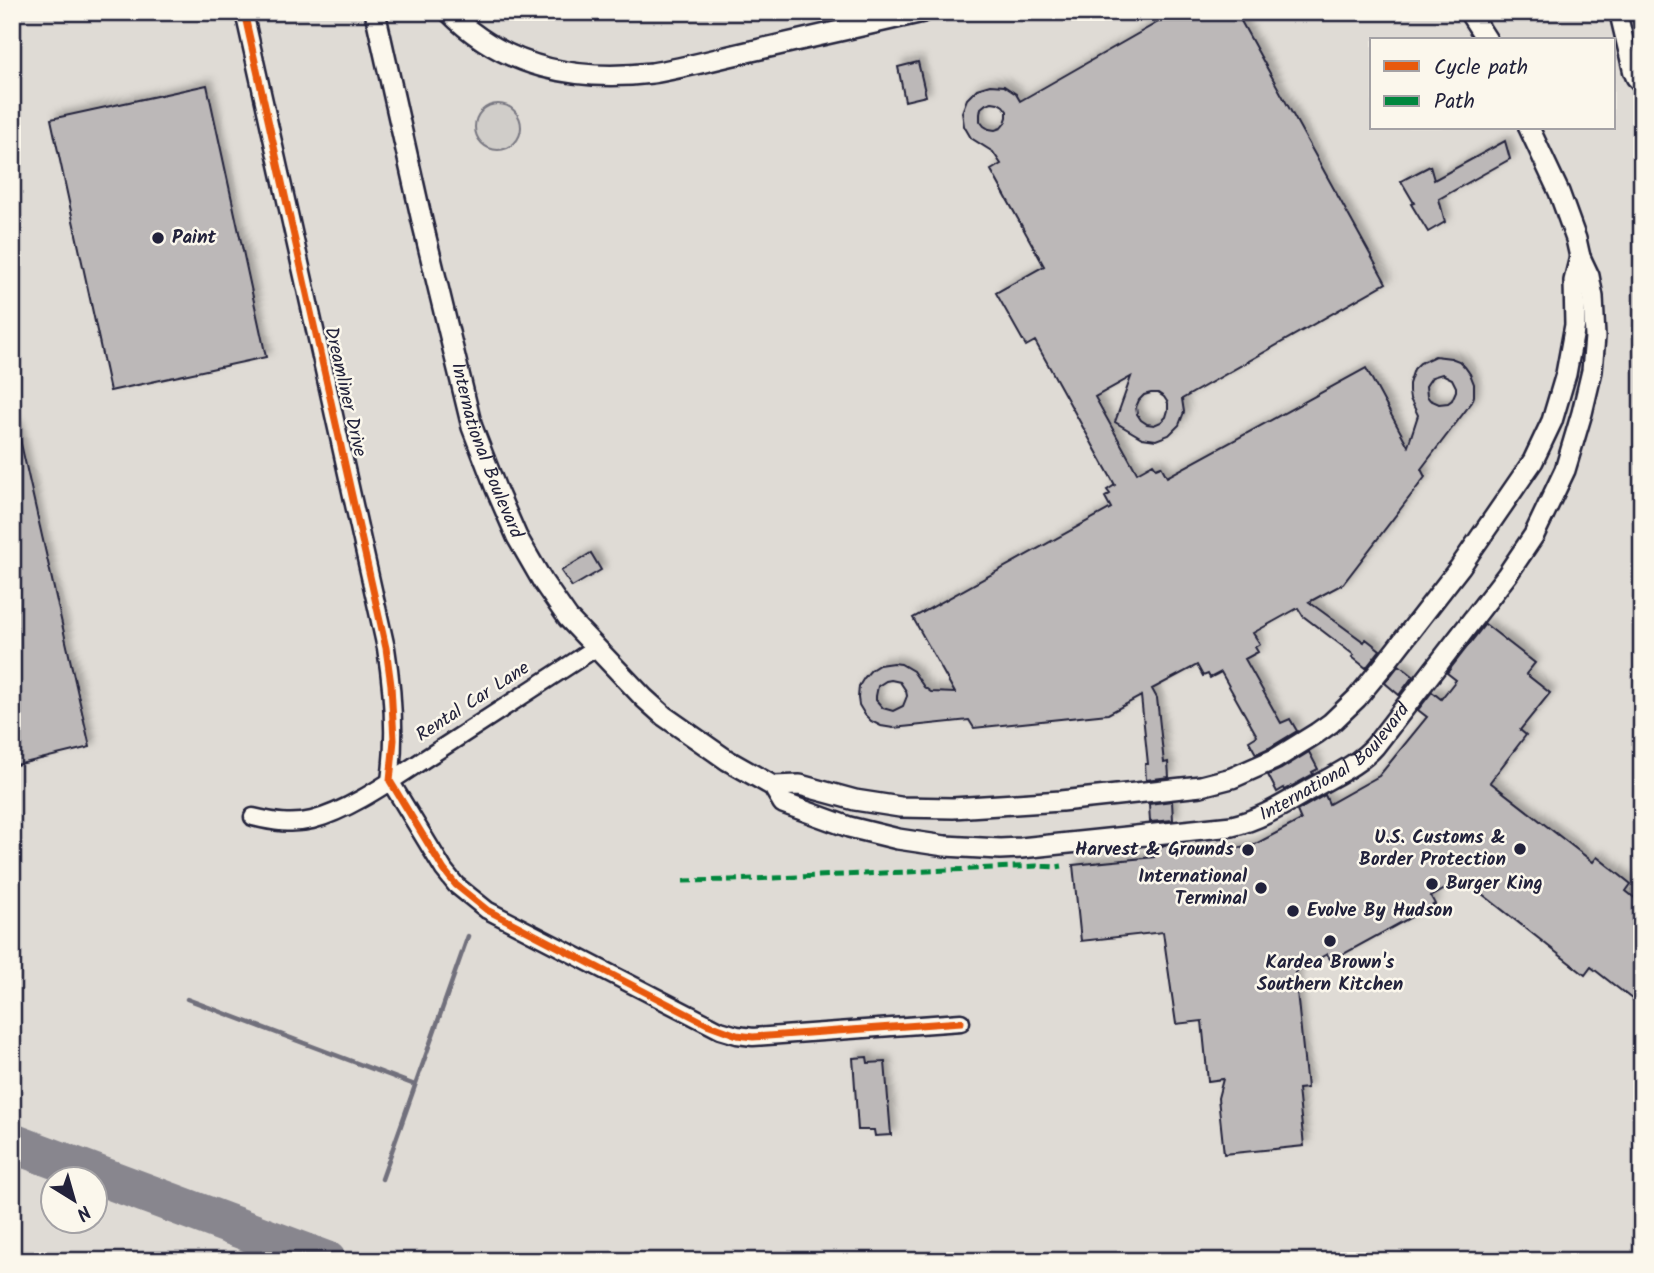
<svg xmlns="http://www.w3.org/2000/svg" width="1654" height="1273" font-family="Kalam,sans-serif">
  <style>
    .built { fill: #dfdbd5; fill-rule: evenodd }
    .green { fill: #d0cdc9; stroke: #797882; stroke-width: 2 }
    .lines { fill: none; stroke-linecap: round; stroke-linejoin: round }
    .stream { stroke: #716f7c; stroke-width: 4.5 }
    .taxiway { stroke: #88868e; stroke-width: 40 }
    .building { fill: #bcb8b8; stroke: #22223b; stroke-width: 2; fill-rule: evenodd; filter: url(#shadow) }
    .minor-casing { stroke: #22223b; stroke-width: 21 }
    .major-casing { stroke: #22223b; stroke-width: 24 }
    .minor { stroke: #fbf7ec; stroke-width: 16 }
    .major { stroke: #fbf7ec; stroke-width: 19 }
    .quiet { stroke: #00873e; stroke-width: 5; stroke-dasharray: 10 5; stroke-linecap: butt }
    .cycleway-casing { stroke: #fbf7ec; stroke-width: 11 }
    .cycleway { stroke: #e8590c; stroke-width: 7 }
    .poi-dot { fill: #22223b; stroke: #fbf7ec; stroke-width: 2.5 }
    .labels { text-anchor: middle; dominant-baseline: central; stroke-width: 5; stroke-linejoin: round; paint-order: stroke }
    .poi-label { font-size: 19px; font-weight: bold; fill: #22223b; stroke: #fbf7ec; text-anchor: start }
    .street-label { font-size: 19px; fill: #22223b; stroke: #fbf7ec }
  </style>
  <defs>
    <filter id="shadow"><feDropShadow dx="5" dy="-5" stdDeviation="3.5" flood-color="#0004"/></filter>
  </defs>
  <rect width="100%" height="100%" fill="#eeeae2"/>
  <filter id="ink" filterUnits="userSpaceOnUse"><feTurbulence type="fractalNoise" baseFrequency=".0143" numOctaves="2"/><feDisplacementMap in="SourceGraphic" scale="14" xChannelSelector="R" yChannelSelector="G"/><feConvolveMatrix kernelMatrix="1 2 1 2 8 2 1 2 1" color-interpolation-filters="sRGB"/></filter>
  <g filter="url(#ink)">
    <path class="built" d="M12 12H1642V1261H12ZM1372 40H1614V128H1372ZM52 1178H94V1220H52Z"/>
    <circle class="green" cx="498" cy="127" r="23"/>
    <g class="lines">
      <g class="stream">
        <path d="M187 999 415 1085"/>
        <path d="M382 1179 468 936"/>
      </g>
      <path class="taxiway" d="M12 1143 327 1261"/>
    </g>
    <g class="building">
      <path d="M1176 12H1236L1386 283 1182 399 1184 412 1179 425 1169 435 1156 440 1142 438 1115 422 1131 377 1095 397 1137 473 1153 464 1156 468 1161 466 1167 477 1366 368 1408 446 1418 415 1410 399 1409 392V384L1414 369 1420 363 1435 356 1451 358 1459 361 1465 367 1470 374 1474 384V396L1472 402 1421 469 1425 477 1343 584 1309 602 1364 642 1366 639 1380 650 1366 668 1352 657 1354 655 1303 616 1298 608 1253 633 1260 644 1255 647 1258 652 1245 659 1281 723 1290 719 1297 731 1269 748 1256 754 1249 741 1257 736 1221 672 1210 678 1208 674 1203 676 1197 665 1152 689 1157 698 1164 763 1168 762 1169 777 1146 780 1145 764H1148L1141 696 1108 714 974 728 969 720 893 728 881 726 871 721 865 715 859 705 858 698 859 686 864 678 871 670 879 665 893 663 901 664 913 671 924 687 931 692 955 693 913 618 1111 508 1105 497 1110 494 1107 490 1115 485 1035 341 1026 346 996 293 1044 266 991 170 1001 164 993 152 971 138 964 126 962 112 967 99 977 89 990 85 1004 86 1016 94 1020 101ZM992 102 998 103 1003 106 1007 111V117L1005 123 1001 128 995 130 989 129 984 126 980 121V114L981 108 986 104ZM1442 374 1452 379 1456 387V391L1452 400 1448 403 1439 404 1430 400 1427 396 1426 386 1432 377ZM1151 393H1158L1164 397 1168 403V410L1166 417 1161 422 1154 425 1147 424 1141 420 1137 414 1136 407 1139 400 1144 395ZM891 680 900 682 906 691 907 696 903 706 893 711 883 708 876 700V696L878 686 886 681Z"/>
      <path d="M918 62 926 96 905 101 898 67Z"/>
      <path d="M207 85 266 357 110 391 51 119Z"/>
      <path d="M1505 141 1510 159 1439 199 1445 222 1428 232 1411 204 1414 203 1401 181 1430 166 1434 180Z"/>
      <path d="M12 426H17L90 747 12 766Z"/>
      <path d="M591 553 601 570 572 587 561 571Z"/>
      <path d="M1485 624 1535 663 1526 674 1550 693 1520 730 1526 735 1490 782 1593 862 1597 857 1631 884 1626 891 1642 904V1007L1591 967 1585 975 1463 879 1431 897 1435 904 1331 961 1327 954 1295 972 1307 1088 1298 1089 1304 1146 1224 1154 1218 1098 1223 1079 1208 1081 1202 1021 1176 1024 1163 932 1081 941 1073 865 1154 857 1153 847 1176 844V854L1250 847 1301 820 1297 811 1325 795 1329 804 1379 776 1427 717 1418 710 1432 692 1441 699 1456 680 1447 673Z"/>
      <path d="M1399 665 1413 676 1399 695 1385 683Z"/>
      <path d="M1309 752 1318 769 1312 772 1313 774 1285 790 1284 788 1277 792 1268 775 1281 769Z"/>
      <path d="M1172 801 1173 820 1150 822 1149 804Z"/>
      <path d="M867 1057 868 1063 885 1062 891 1135 875 1136 874 1130H858L853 1058Z"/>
    </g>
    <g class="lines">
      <g class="minor-casing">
        <g id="minor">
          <path d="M244 12 386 648C393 692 396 737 390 781"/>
          <path d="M1618 12 1632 71 1635 78 1642 85"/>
          <path d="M390 781 444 870 456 885 487 910 720 1030 737 1035 753 1037 961 1022"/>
          <path d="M253 817C273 822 292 825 312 820 352 810 399 775 434 753 488 718 543 682 597 647"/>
        </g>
      </g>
      <g class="major-casing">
        <g id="major">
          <path id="s1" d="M375 12 422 221 472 427 496 489 517 537 543 582 568 618 644 698 664 716 727 760 773 786 783 803 849 827 898 839 945 846 1000 849 1021 848 1232 826C1263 819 1289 801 1316 786 1337 774 1359 764 1375 746L1507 575 1534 535 1565 470 1582 413 1592 371 1595 337 1593 297 1589 276 1580 257 1576 239 1559 192 1529 128"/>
          <path d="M449 12C504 68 577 82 652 73 685 68 723 57 756 50 812 37 868 25 923 12"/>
          <path d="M1469 12 1487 40"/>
          <path d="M773 786 800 785 855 800 900 807 953 808 1061 801 1201 786 1232 778 1275 759 1317 733 1331 723 1357 698 1384 665 1460 567 1533 461 1552 421 1566 374 1575 325 1574 281 1580 257"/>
        </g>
      </g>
      <use href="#minor" class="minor"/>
      <use href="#major" class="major"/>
      <path class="quiet" d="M683 881 731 880 1037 866 1056 867 1062 866"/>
      <g class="cycleway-casing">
        <path id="cycleway" d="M244 12 386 648 391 685 394 740 390 781 444 870 456 885 487 910 707 1024 737 1035 753 1037 961 1022"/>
      </g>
      <use href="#cycleway" class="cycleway"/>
    </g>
  </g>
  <g class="poi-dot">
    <circle cx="158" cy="238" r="7"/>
    <circle cx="1520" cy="849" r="7"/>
    <circle cx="1248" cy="850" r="7"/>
    <circle cx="1432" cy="884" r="7"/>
    <circle cx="1261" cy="888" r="7"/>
    <circle cx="1293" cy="911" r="7"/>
    <circle cx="1330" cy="941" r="7"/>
  </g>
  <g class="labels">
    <g class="poi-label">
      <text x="172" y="238">Paint</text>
      <text x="1506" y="838" text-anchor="end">U.S. Customs &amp;<tspan x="1506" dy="22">Border Protection</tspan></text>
      <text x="1234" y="850" text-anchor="end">Harvest &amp; Grounds</text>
      <text x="1247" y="877" text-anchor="end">International<tspan x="1247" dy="22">Terminal</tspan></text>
      <text x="1446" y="884">Burger King</text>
      <text x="1307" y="911">Evolve By Hudson</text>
      <text x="1330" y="963" text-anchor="middle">Kardea Brown's<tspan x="1330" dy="22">Southern Kitchen</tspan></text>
    </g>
    <g class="street-label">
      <text transform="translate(345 392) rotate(77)">Dreamliner Drive</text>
      <text stroke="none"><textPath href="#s1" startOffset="453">International Boulevard</textPath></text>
      <text transform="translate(473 702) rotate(-33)">Rental Car Lane</text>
      <text stroke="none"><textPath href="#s1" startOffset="1507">International Boulevard</textPath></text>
    </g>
  </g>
  <rect width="1654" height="1273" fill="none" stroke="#fbf7ec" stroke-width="42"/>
  <rect x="21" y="21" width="1612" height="1231" fill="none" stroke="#22223b" stroke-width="2.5" filter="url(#ink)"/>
  <rect x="1370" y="38" width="245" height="91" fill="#fbf7ec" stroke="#a4a2a5" stroke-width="2"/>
  <rect x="1384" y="61" width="35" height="10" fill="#e8590c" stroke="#a4a2a5" stroke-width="2"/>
  <text x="1434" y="74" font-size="21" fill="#22223b">Cycle path</text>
  <rect x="1384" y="96" width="35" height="10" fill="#00873e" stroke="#a4a2a5" stroke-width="2"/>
  <text x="1434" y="108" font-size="21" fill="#22223b">Path</text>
  <g transform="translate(74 1200) rotate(143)"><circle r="33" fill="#fbf7ec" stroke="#a4a2a5" stroke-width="2"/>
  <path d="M0-5L12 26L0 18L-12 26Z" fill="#22223b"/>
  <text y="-10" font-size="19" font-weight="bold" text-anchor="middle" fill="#22223b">N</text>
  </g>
</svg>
